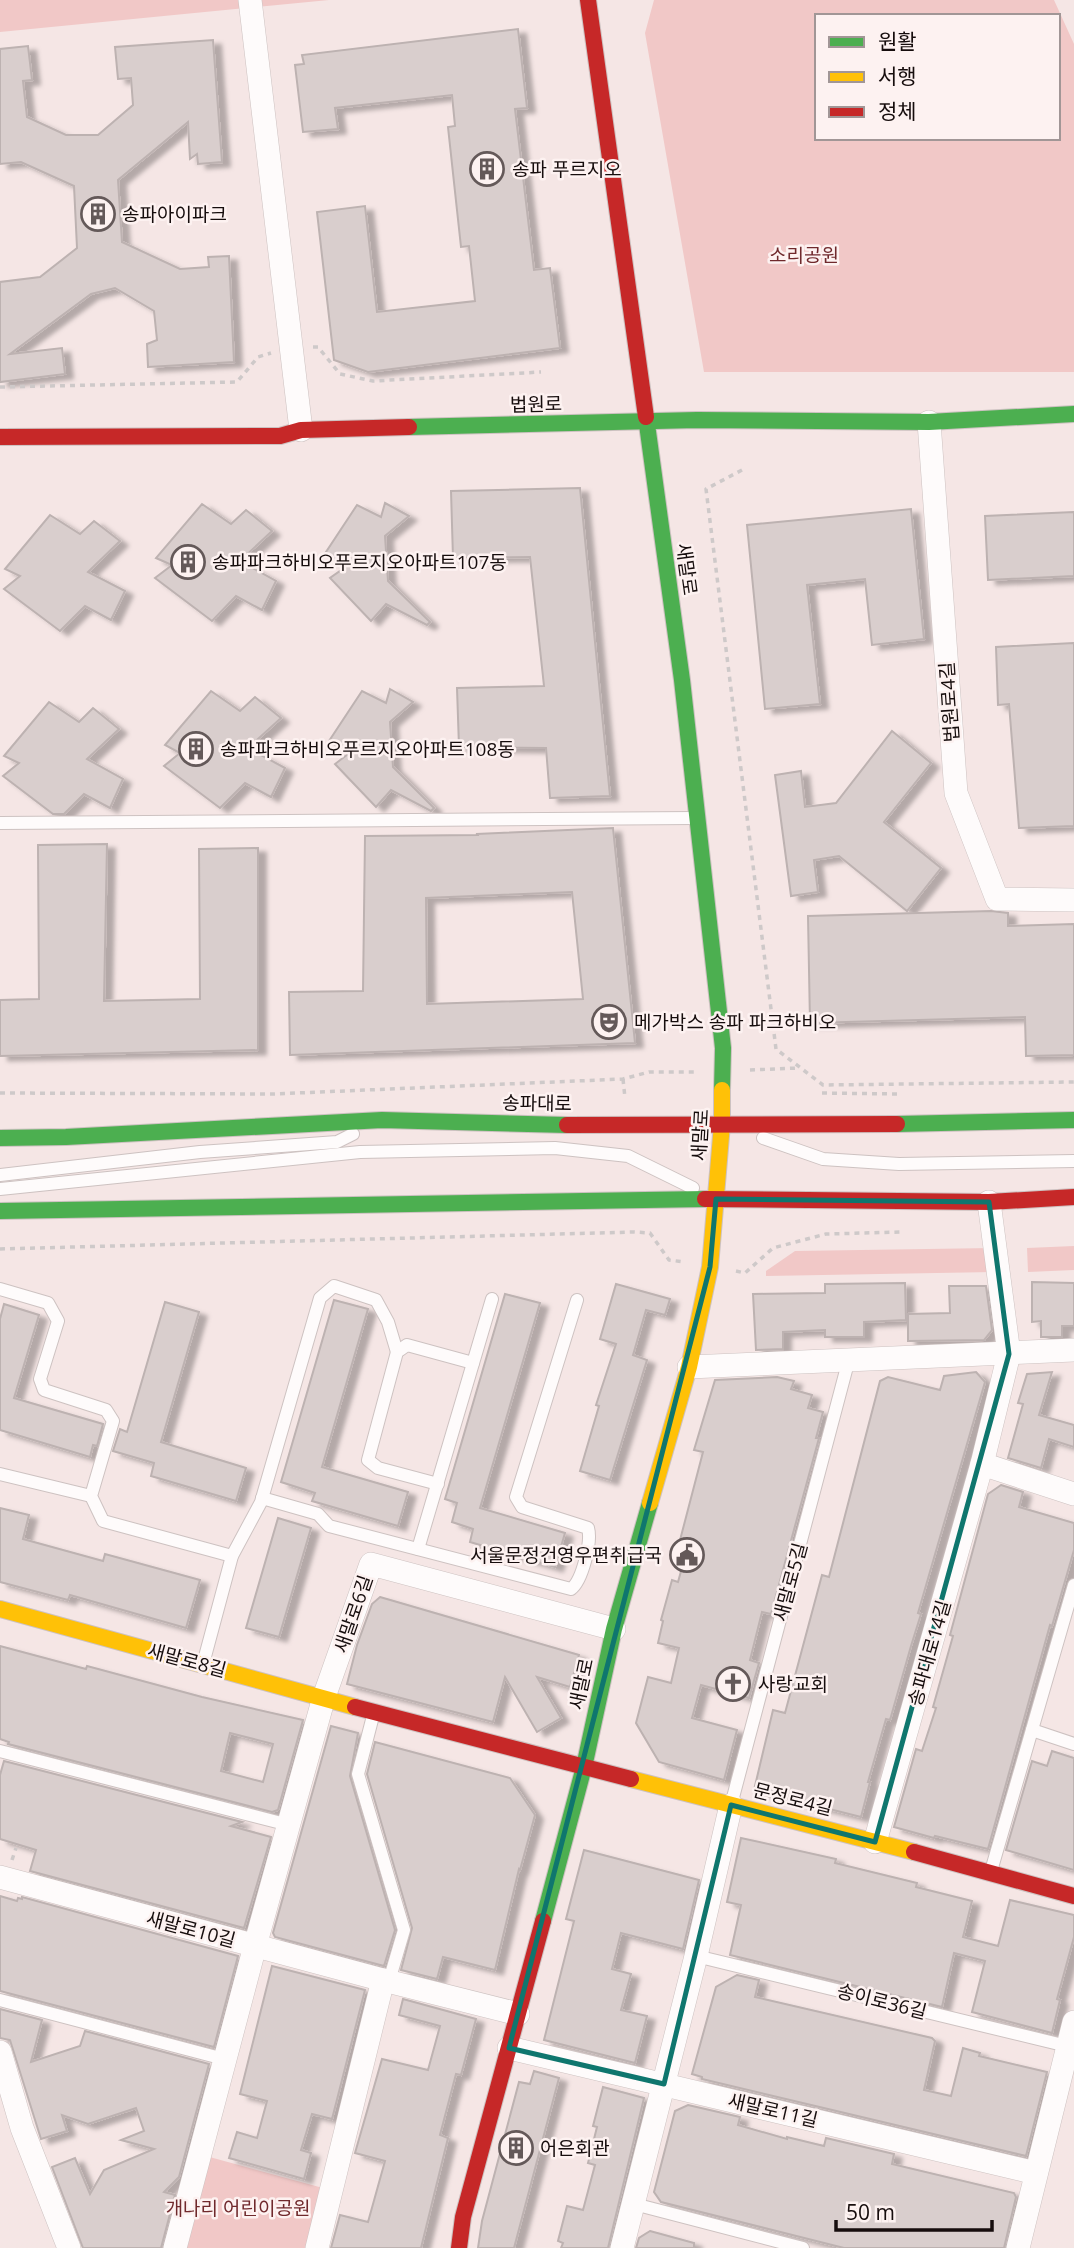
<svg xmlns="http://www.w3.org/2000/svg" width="1074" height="2248" font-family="'Open Sans','Noto Sans KR',sans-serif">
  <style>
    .green { fill: #f1c8c7; fill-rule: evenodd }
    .building { fill: #d9cecd; stroke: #bdb2b1; stroke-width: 2; fill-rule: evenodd; filter: url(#shadow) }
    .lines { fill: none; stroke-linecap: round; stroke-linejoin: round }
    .lane-casing { stroke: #cdc2c1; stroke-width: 14 }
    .street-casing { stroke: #cdc2c1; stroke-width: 24 }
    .fast-casing { stroke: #cdc2c1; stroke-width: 18 }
    .slow-casing { stroke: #cdc2c1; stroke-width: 18 }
    .jam-casing { stroke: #cdc2c1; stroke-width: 18 }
    .path { stroke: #cec9c9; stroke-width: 3.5; stroke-dasharray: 5 5; stroke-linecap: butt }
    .lane { stroke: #fefbfb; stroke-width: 12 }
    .street { stroke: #fefbfb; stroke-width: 23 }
    .fast { stroke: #4caf50; stroke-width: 16 }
    .slow { stroke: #ffc107; stroke-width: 16 }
    .jam { stroke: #c62828; stroke-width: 16 }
    .marked { fill: none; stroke: #0f766e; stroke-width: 5; stroke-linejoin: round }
    .labels { text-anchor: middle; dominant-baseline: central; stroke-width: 5; stroke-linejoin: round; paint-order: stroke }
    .poi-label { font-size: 19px; fill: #160d0d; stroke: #fdf2f1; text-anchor: start }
    .park-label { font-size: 19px; fill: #70292c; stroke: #fdf2f1 }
    .street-label { font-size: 19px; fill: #160d0d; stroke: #fdf2f1 }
  </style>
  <defs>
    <filter id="shadow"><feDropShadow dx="8" dy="4.5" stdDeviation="2" flood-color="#0004"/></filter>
  </defs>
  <rect width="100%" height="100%" fill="#f5e6e5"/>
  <g class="green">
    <path d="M0 0H329L0 32Z"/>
    <path d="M654 0H1054L1074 44V372H704L645 33ZM817 16H1058V138H817Z"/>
    <path d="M1074 1246V1270L1028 1272 1027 1248Z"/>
    <path d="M992 1248 994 1272 766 1276V1271L795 1251Z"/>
    <path d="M206 2156 323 2188 308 2248H182Z"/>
  </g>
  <g class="building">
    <path d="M518 29 527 108 515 109 534 270 550 268 560 348 368 372 334 360 317 212 365 206 377 312 475 301 469 246 461 247 448 127 455 126 452 95 335 108 338 129 303 132 295 65 304 64 302 55Z"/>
    <path d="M213 40 222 162 198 164 197 154 190 159 188 122 118 180 122 242 180 269 209 267 208 257 229 256 234 362 148 367 147 344 157 340 154 311 115 288 91 294 10 354 62 348 65 374 0 382V282L40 277 77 248 74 186 21 162 0 164V49L28 46 32 80 23 81 27 117 66 135H98L133 105 131 78 118 79 115 47Z"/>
    <path d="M580 488 610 796 550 798 546 748 459 747 457 688 544 686 530 557 453 558 451 491Z"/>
    <path d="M385 503 409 516 385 536 388 581 430 622 427 625 386 604 371 621 330 578 344 568 324 555 357 505 381 517Z"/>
    <path d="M202 504 231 524 246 510 272 531 240 561 276 581 262 610 236 596 212 621 155 578 172 565 156 558Z"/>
    <path d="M911 509 924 639 872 645 865 579 807 585 820 704 765 709 747 525Z"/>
    <path d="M1074 512V576L988 580 985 516Z"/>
    <path d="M50 515 80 534 94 521 120 541 88 572 125 591 111 620 85 606 60 631 4 589 20 576 5 569Z"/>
    <path d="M1074 643V826L1019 828 1009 704 998 705 996 647Z"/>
    <path d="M390 689 413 702 390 722 393 767 434 808 431 811 391 790 376 807 335 764 348 754 329 741 362 691 386 703Z"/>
    <path d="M211 691 240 711 255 697 281 718 248 748 285 768 271 797 245 783 220 808 164 766 180 753 165 745Z"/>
    <path d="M49 702 79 722 93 708 119 729 87 759 123 779 110 808 84 794 64 814H53L3 776 19 763 4 756Z"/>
    <path d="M892 731 931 763 884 822 941 868 907 911 839 856 814 860 818 892 791 896 775 775 801 771 805 807 836 803Z"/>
    <path d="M613 828 635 1043 290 1055 289 992 363 991 365 836 479 835 476 834ZM572 892 583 999 427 1004 426 898Z"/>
    <path d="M107 844 104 1001 200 999 199 849 258 848V1050L0 1056V1000L39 999 38 845Z"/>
    <path d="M991 911 1008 913V926L1074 924V1055L1026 1056 1025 1017 810 1023 808 916Z"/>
    <path d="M1032 1282 1074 1283V1326H1062V1337H1041V1321L1032 1322Z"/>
    <path d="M905 1283 906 1320 864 1322V1337H825V1330L783 1332V1349L756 1350 753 1294 825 1293V1284Z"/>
    <path d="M616 1284 670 1299 665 1315 646 1310 633 1355 647 1360 610 1480 580 1471 599 1406 596 1405 616 1344 600 1339Z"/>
    <path d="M949 1286H986L992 1330 984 1340 908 1341V1314L950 1313Z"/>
    <path d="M505 1294 540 1303 480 1508 565 1533 555 1567 470 1542 473 1529 452 1522 457 1503 445 1499Z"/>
    <path d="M334 1300 368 1309 322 1467 408 1492 398 1526 312 1501 315 1493 281 1482Z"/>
    <path d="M165 1302 199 1312 161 1442 246 1468 236 1501 151 1476 154 1463 113 1451 120 1429 127 1432Z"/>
    <path d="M4 1304 39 1315 14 1398 103 1424 97 1446 93 1445 90 1457 0 1430V1319Z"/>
    <path d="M976 1372 985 1382 918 1613 921 1614 911 1646 890 1720 886 1719 868 1782H870L861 1817 754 1790 773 1710 785 1713 822 1575 829 1577 880 1381 888 1377 940 1390 944 1376Z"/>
    <path d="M1052 1372 1039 1415 1074 1425V1447L1049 1439 1041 1468 1008 1458 1023 1404 1018 1403 1027 1374Z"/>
    <path d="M777 1377 794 1381 791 1389 812 1395 808 1408 823 1412 816 1438H819L771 1614 762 1612 750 1660 759 1663 749 1698 701 1685 692 1718 737 1730 724 1780 659 1762 636 1723 648 1677 671 1683 679 1648 658 1643 663 1621 661 1620 672 1580 678 1582 688 1546 679 1544 703 1452 694 1450 715 1380Z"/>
    <path d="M1001 1485 1023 1492 1019 1507 1074 1523V1550L1052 1626 1050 1625 988 1849 935 1836 934 1838 894 1827 916 1749 922 1751 936 1708 933 1707 953 1636 950 1635 988 1494Z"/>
    <path d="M0 1508 29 1515 23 1539 103 1561 105 1554 200 1580 186 1628 70 1595 68 1600 0 1582Z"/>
    <path d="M278 1518 311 1528 279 1637 246 1628Z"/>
    <path d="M380 1597 579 1655 570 1687 537 1677 561 1718 537 1732 505 1677 493 1722 347 1684 357 1645 372 1604Z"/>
    <path d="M0 1646 86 1669 87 1666 202 1697 303 1720 278 1810 272 1812 8 1744 9 1742 0 1739ZM230 1733 273 1744 263 1782 221 1771Z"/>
    <path d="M331 1726 358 1733 350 1776 395 1930 384 1966 275 1937 273 1933Z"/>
    <path d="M375 1742 510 1778 535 1815 520 1870 519 1869 495 1970 443 1957 437 1979 401 1970 412 1928 367 1774Z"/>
    <path d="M1052 1751 1074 1758V1870L1006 1850 1032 1761 1047 1766Z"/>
    <path d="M4 1761 242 1822 231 1826 271 1837 244 1928 30 1871 36 1850 0 1839V1775Z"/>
    <path d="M741 1838 836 1859 835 1863 917 1883 916 1887 972 1901 963 1937 998 1946 1010 1900 1074 1915V1937L1057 1999 1060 2000 1052 2033 972 2012 985 1961 954 1953 942 2007 730 1955 741 1905 727 1902Z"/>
    <path d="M584 1850 699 1880 683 1949 621 1933 612 1969 631 1974 621 2010 647 2016 635 2063 544 2040 574 1921 566 1919Z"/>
    <path d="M0 1896 17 1901 18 1898 22 1899V1897L238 1956 214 2047 0 1991Z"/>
    <path d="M272 1966 365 1990 332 2119 312 2114 301 2150 311 2153 304 2179 229 2158 237 2132 257 2138 267 2101 240 2094Z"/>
    <path d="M737 1975 759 1980 755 1997 932 2038 935 2041 924 2090 951 2096 963 2048 980 2053 979 2056 1047 2072 1026 2156 702 2079V2077L692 2074 716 1987Z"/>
    <path d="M403 1999 476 2019 461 2075 456 2074 440 2135 448 2138 421 2248H331L340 2215 368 2222 385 2161 355 2153 382 2059 428 2070 440 2026 399 2015Z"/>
    <path d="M0 2009 42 2020 31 2062 80 2046 85 2031 209 2064 179 2177 164 2192 175 2195 161 2248H83L52 2167 75 2158 90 2194 104 2170 154 2149 121 2140 144 2131 136 2108 88 2124 62 2115 67 2131 41 2139 10 2040 0 2038Z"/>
    <path d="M534 2071 559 2078 514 2248H478L482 2221 519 2082 530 2084Z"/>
    <path d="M603 2087 644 2098 608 2248H561L563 2243 558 2241 567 2206 583 2210 595 2165 588 2163 597 2127 593 2126Z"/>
    <path d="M688 2105 740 2117 738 2125 787 2139V2137L824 2146 826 2138 894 2154 892 2164 1014 2193 1016 2197 1004 2248H844L661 2202 654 2192 675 2111Z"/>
    <path d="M650 2231 694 2243V2248H636L639 2238Z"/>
  </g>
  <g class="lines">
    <g class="lane-casing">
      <g id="lane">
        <path d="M0 823 695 818"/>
        <path d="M763 1138 823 1159 899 1164 1074 1161"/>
        <path d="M0 1175 200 1152 337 1142 353 1134"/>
        <path d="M0 1189 360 1152 555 1148 628 1156 693 1188"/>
        <path d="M0 1289 48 1303 58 1321 40 1379 44 1390 106 1410 113 1421 91 1496 103 1521 232 1556"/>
        <path d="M0 1474 91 1496"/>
        <path d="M438 1484 378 1468 368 1460 397 1352 407 1345 473 1363"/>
        <path d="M262 1498 318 1514 329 1526 571 1589C582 1581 592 1542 588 1528L522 1507 516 1497 577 1300"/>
        <path d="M418 1549 492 1299"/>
        <path d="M203 1664 232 1556 261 1502 320 1298 334 1286 376 1300 388 1322 397 1352"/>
        <path d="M374 1712 358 1774 404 1930 389 1981"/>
        <path d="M1032 1730 1074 1744"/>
        <path d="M0 1751 289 1825"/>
        <path d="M731 1805 849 1359"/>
        <path d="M991 1871 1074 1585"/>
        <path d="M696 1956 1067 2046"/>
        <path d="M0 2000 224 2059"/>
        <path d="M634 2204 803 2248"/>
      </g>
    </g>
    <g class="street-casing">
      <g id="street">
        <path d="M250 0 301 430"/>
        <path d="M929 422 956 793 997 899 1074 900"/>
        <path d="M689 1367 1074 1350"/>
        <path d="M982 1464 1074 1494"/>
        <path d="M875 1842 982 1464 1009 1354 989 1202"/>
        <path d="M0 1877 383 1980 518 2014"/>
        <path d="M509 2048 1036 2173"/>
        <path d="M0 2052 22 2128 69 2248"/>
        <path d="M175 2248 255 1946 324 1697 371 1564 614 1629"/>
        <path d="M317 2248 383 1980"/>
        <path d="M622 2248 696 1956 731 1805"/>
        <path d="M1018 2248 1074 2022"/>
      </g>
    </g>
    <g class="fast-casing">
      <g id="fast">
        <path d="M646 417 682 680 723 1048 722 1090"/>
        <path d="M409 427 697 420 929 422 1074 414"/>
        <path d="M897 1124 1074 1120"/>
        <path d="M0 1138 66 1137 382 1120 567 1125"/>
        <path d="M0 1211 705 1199"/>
        <path d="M543 1921 584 1767 614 1629 650 1503"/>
      </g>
    </g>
    <g class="slow-casing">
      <g id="slow">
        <path d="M650 1503 689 1367 710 1267 722 1124V1090"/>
        <path d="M0 1609 355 1707"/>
        <path d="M631 1779 914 1852"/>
      </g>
    </g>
    <g class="jam-casing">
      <g id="jam">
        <path d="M588 0 646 417"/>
        <path d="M0 437 280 436 301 430 409 427"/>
        <path d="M567 1125 897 1124"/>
        <path d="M705 1199 989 1202 1074 1197"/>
        <path d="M355 1707 631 1779"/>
        <path d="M914 1852 1074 1896"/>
        <path d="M459 2248 463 2217 543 1921"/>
      </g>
    </g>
    <g class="path">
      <path d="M313 347H318L340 374 373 381 541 372"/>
      <path d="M0 387 237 382 258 357 271 353"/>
      <path d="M742 470 706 489 776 1049 823 1085 1074 1082"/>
      <path d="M750 1070 798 1068"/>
      <path d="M623 1079 625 1098"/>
      <path d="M0 1093 273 1094 623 1079 649 1072H697"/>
      <path d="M822 1093 897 1094"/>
      <path d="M0 1249 634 1232 650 1233 669 1260 684 1262"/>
      <path d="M736 1271 745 1273 773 1248 826 1234 902 1232"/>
      <path d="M12 1860 16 1848"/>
    </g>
    <use href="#lane" class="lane"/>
    <use href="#street" class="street"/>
    <use href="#fast" class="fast"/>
    <use href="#slow" class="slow"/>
    <use href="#jam" class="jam"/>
  </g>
  <path class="marked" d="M716 1199 989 1202 1009 1354 875 1842 731 1805 664 2084 509 2048 710 1267Z"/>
  <defs>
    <g id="building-ring" transform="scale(1.75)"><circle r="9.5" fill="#fdf2f1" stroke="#645959" stroke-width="1.5"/><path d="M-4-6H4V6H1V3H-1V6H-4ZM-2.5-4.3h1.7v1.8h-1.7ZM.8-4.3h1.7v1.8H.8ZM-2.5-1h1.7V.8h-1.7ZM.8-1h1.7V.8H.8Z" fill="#645959"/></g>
    <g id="theatre-ring" transform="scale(1.75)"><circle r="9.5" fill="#fdf2f1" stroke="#645959" stroke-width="1.5"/><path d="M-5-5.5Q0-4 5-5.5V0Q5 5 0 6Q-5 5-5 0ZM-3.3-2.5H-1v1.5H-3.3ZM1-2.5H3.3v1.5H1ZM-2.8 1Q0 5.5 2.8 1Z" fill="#645959"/></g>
    <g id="civic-ring" transform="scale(1.75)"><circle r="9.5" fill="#fdf2f1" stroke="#645959" stroke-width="1.5"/><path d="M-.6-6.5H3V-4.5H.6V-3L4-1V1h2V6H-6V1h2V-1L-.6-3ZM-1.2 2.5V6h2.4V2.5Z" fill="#645959"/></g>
    <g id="church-ring" transform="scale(1.75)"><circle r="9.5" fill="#fdf2f1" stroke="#645959" stroke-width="1.5"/><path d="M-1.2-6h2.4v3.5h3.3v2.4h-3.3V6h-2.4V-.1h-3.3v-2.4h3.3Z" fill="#645959"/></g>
  </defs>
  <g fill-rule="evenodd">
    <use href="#building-ring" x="487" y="169"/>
    <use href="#building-ring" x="98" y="214"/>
    <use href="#building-ring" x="188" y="562"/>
    <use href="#building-ring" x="196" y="749"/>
    <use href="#theatre-ring" x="609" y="1022"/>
    <use href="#civic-ring" x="687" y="1555"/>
    <use href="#church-ring" x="733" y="1684"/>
    <use href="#building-ring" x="516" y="2148"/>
  </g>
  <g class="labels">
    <g class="poi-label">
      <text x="512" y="169">송파 푸르지오</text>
      <text x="122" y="214">송파아이파크</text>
      <text x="212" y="562">송파파크하비오푸르지오아파트107동</text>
      <text x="220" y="749">송파파크하비오푸르지오아파트108동</text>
      <text x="634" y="1022">메가박스 송파 파크하비오</text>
      <text x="662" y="1555" text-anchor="end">서울문정건영우편취급국</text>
      <text x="758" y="1684">사랑교회</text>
      <text x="540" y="2148">어은회관</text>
    </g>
    <g class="park-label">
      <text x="804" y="255">소리공원</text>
      <text x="238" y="2208">개나리 어린이공원</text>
    </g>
    <g class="street-label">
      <text transform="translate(536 404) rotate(-1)">법원로</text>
      <text transform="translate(687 569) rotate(82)">새말로</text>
      <text transform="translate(949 702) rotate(-94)">법원로4길</text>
      <text transform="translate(537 1103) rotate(1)">송파대로</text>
      <text transform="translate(700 1135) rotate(-87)">새말로</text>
      <text transform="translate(790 1582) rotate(-75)">새말로5길</text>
      <text transform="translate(353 1614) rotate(-71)">새말로6길</text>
      <text transform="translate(929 1653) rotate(-74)">송파대로14길</text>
      <text transform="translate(187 1660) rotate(15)">새말로8길</text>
      <text transform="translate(581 1684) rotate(-78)">새말로</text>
      <text transform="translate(793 1799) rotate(14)">문정로4길</text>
      <text transform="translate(191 1929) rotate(15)">새말로10길</text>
      <text transform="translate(882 2001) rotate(14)">송이로36길</text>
      <text transform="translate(773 2110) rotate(13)">새말로11길</text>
    </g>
  </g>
  <rect x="815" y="14" width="245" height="126" fill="#fdf2f1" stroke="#a19696" stroke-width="2"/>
  <rect x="829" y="37" width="35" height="10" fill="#4caf50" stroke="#a19696" stroke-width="2"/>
  <text x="878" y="49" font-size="21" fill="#160d0d">원활</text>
  <rect x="829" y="72" width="35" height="10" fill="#ffc107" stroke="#a19696" stroke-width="2"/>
  <text x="878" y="84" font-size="21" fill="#160d0d">서행</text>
  <rect x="829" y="107" width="35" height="10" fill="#c62828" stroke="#a19696" stroke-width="2"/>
  <text x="878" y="119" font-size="21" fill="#160d0d">정체</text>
  <path d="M836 2220v10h156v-10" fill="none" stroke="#160d0d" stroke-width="3.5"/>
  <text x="846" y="2220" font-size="21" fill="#160d0d" stroke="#fdf2f1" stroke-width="5" paint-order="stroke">50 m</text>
</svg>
